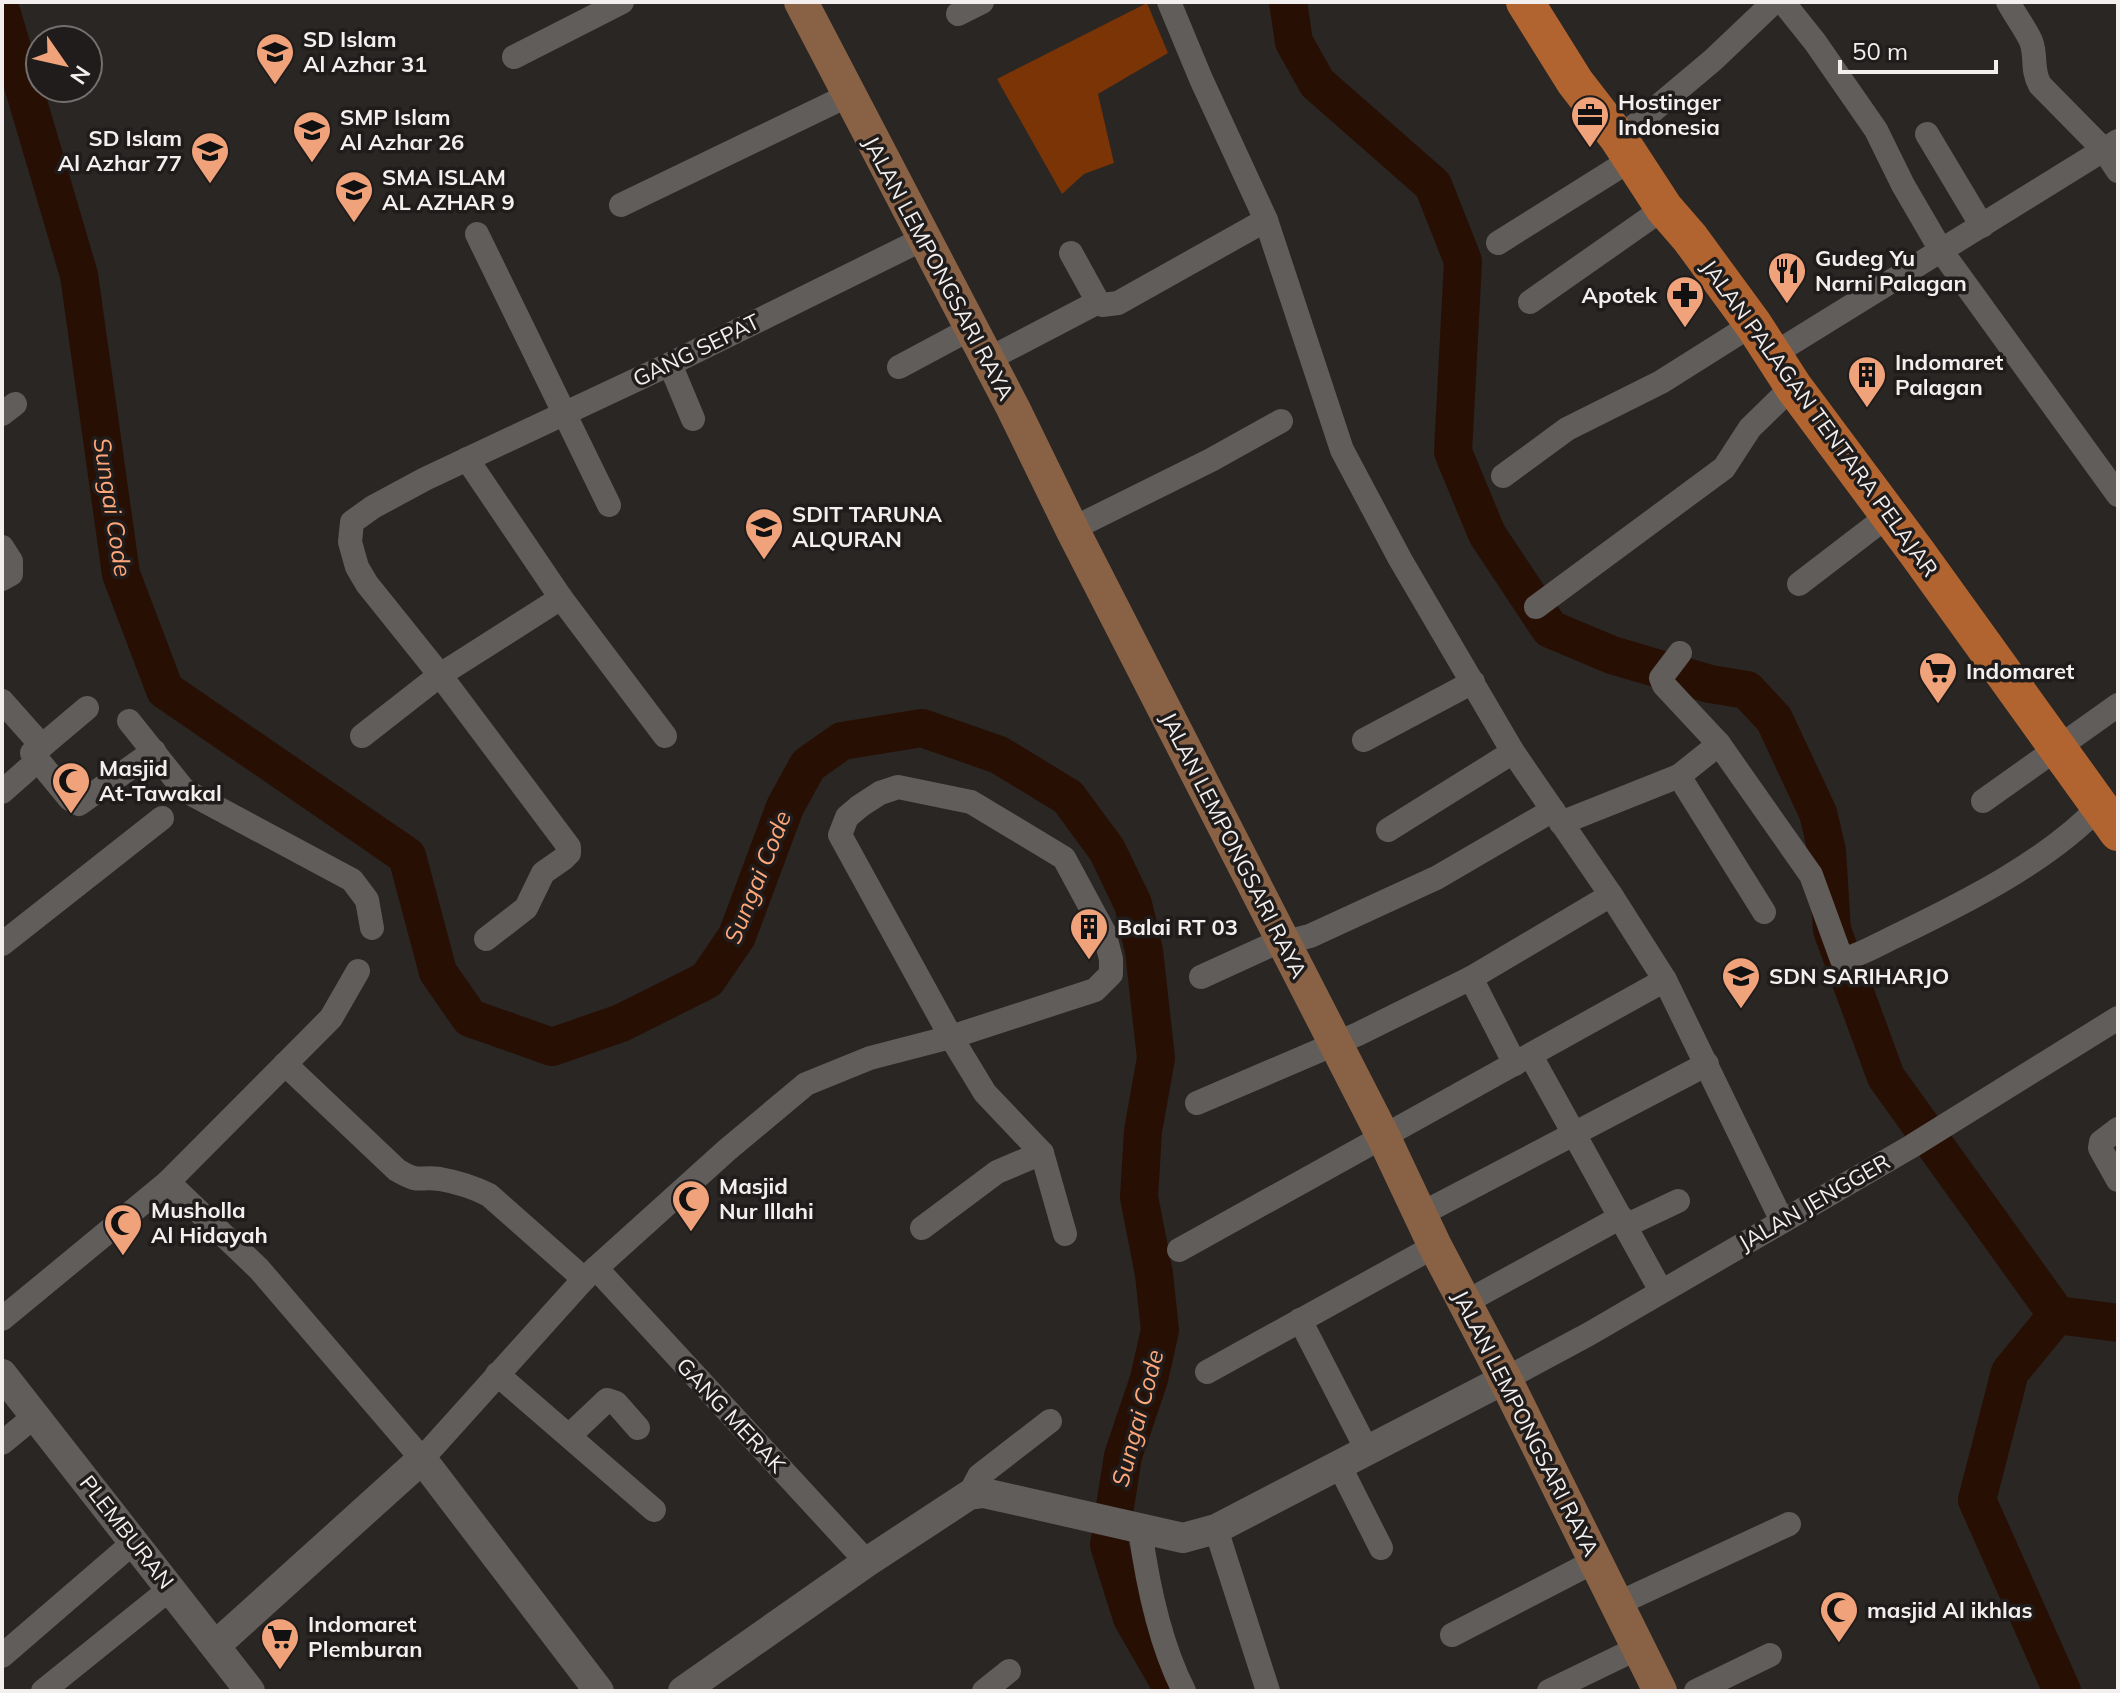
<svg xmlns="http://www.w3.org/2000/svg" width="2120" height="1693" font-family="Mulish,sans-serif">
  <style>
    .green { fill: #7a3405 }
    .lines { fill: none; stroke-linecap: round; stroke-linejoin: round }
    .river { stroke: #280f03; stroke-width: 38 }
    .minor { stroke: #615d5b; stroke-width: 24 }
    .tertiary { stroke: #615d5b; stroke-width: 30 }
    .secondary { stroke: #896145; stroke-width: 34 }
    .primary { stroke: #b1642f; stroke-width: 38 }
    .labels { text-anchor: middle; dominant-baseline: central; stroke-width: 7; stroke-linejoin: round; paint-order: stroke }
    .poi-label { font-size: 22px; font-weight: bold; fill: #f2efee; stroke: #1f1c1b; text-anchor: start }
    .street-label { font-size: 22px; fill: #f2efee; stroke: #1f1c1b }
    .water-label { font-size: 24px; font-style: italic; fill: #fea77b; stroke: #1f1c1b }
  </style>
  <rect width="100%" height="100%" fill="#292624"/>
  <path class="green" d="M1147 3 1168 53 1098 94 1114 163 1084 174 1062 194 997 79Z"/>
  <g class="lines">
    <g class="river">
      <path d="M1288 2 1294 42 1317 83 1433 185 1463 261 1453 452 1487 534 1550 629 1612 655 1710 684 1747 690 1774 719 1818 813 1827 851 1832 930 1886 1077 2057 1315 2118 1323"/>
      <path d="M2 14 79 275 121 574 165 690 407 856 438 972 470 1018 552 1047 621 1023 707 980 737 936 785 807 808 765 842 741 922 728 999 755 1068 797 1107 850 1133 904 1144 951 1156 1058 1143 1131 1139 1197 1154 1274 1160 1330 1149 1379 1123 1456 1109 1545 1132 1618 1174 1691"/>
      <path d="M2057 1315 2010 1372 1977 1500 2062 1691"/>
    </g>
    <g class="minor">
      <path d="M1169 2 1201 79 1266 220 1342 450 1400 559 1513 752 1611 895 1665 980 1782 1221"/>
      <path d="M1783 2 1815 42 1876 130 1903 185 1942 252 2118 495"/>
      <path d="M2008 2C2015 15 2025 28 2031 41 2037 57 2031 69 2040 85L2104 150 2118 171"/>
      <path d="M958 14 982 2"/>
      <path d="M514 57 622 2"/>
      <path d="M1927 134 1982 226"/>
      <path d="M1619 139 1713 60 1774 2"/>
      <path d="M621 205 849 95"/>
      <path d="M477 234 609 505"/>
      <path d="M1498 243 1632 159"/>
      <path d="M1071 253 1098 302 1102 305 1118 303 1266 220"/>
      <path d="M1530 302 1664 208"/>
      <path d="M1772 355 2118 141"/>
      <path d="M987 360 1098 302"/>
      <path d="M670 364 693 419"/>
      <path d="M899 367 970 329"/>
      <path d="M2 414 15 404"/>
      <path d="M467 459 561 598 665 736"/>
      <path d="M1503 476 1567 429 1661 382 1753 324"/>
      <path d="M1072 529 1211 460 1281 421"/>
      <path d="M2 547 11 561V574L2 579"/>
      <path d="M1799 584 1889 515"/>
      <path d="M1536 607 1724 468 1750 428 1793 386"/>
      <path d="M1680 653 1661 678 1664 685 1719 744 1811 875 1842 960C1863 954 1879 944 1898 935 1966 902 2048 861 2100 806"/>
      <path d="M2 701 42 746 32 753 70 799 79 804 154 751"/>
      <path d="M129 721 184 790 352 880 367 900 372 928"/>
      <path d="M362 736 440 675 561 598"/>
      <path d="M1364 740 1473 682"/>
      <path d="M42 746 87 708"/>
      <path d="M1679 776 1764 912"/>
      <path d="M2 792 28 769"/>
      <path d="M1983 801 2118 705"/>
      <path d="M1561 823 1679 776 1719 744"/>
      <path d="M1388 830 1513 752"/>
      <path d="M486 939 526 908 543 873 563 859 569 853V847L440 675 367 584 357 567 350 542 352 522 373 507 425 479 670 364 923 239"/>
      <path d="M2 944 162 818"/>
      <path d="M1201 977 1269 946 1310 936 1436 878 1553 810"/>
      <path d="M1471 978 1515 1064"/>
      <path d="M1531 1056 1661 1291"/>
      <path d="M285 1064 397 1170C421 1184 417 1176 440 1179 457 1182 473 1187 489 1195L584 1279"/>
      <path d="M1197 1103 1358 1034 1471 978 1611 895"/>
      <path d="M2118 1129 2101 1142 2100 1148 2118 1180"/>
      <path d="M168 1182 259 1269 422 1459 584 1279 727 1150 806 1084 870 1058 951 1037 1095 990 1111 974V959L1104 932 1064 858 971 802 898 787 880 793 860 806 847 817 840 835 951 1037 985 1093 1042 1153 1065 1234"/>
      <path d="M1421 1214 1707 1064"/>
      <path d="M1625 1226 1678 1201"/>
      <path d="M922 1228 997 1172 1042 1153"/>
      <path d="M1179 1250 1665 980"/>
      <path d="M596 1268 867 1562"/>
      <path d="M1466 1302 1621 1217"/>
      <path d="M2 1319 168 1182 331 1018 358 971"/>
      <path d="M1300 1320 1367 1450"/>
      <path d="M1207 1372 1435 1246"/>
      <path d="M497 1374 654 1510"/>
      <path d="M1505 1379 1589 1334 1912 1146 2118 1018"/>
      <path d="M569 1436 607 1400 616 1403 638 1428"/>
      <path d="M2 1443 35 1416"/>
      <path d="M1339 1465 1381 1548"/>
      <path d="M969 1495 979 1476 1050 1421"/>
      <path d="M1140 1529C1147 1581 1160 1644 1184 1691"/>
      <path d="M1216 1529 1268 1691"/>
      <path d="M1617 1604 1789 1524"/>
      <path d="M1452 1635 1595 1561"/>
      <path d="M2 1656 134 1542"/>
      <path d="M43 1691 171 1588"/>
      <path d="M984 1691 1009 1671"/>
      <path d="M1549 1691 1640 1647"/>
      <path d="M1696 1691 1770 1655"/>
    </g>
    <g class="tertiary">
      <path d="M2 1374 250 1691"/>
      <path d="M215 1646 422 1459 599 1691"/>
      <path d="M683 1691 867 1562 969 1495 984 1493 1183 1538 1216 1529 1505 1379"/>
    </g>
    <path class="secondary" d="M801 2 1013 408 1072 529 1384 1138 1435 1246 1505 1379 1660 1691"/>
    <path class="primary" d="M1525 2 1575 82 1619 139 1664 208 1690 238 1753 324 1793 386 1918 554 2118 832"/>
  </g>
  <defs>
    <g id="school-pin" transform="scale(2)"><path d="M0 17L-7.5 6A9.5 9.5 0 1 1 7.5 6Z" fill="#f0a27a" stroke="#1f1c1b"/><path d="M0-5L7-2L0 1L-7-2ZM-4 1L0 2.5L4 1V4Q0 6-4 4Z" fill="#111"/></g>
    <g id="office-pin" transform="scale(2)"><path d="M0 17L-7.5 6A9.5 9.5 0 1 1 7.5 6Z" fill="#f0a27a" stroke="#1f1c1b"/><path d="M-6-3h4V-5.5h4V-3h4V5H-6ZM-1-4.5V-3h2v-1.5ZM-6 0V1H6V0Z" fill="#111"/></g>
    <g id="restaurant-pin" transform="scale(2)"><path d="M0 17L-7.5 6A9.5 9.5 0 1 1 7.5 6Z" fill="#f0a27a" stroke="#1f1c1b"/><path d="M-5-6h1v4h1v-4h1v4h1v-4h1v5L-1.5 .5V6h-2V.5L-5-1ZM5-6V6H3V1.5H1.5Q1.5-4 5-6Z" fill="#111"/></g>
    <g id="pharmacy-pin" transform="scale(2)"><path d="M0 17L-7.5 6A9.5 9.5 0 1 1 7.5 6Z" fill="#f0a27a" stroke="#1f1c1b"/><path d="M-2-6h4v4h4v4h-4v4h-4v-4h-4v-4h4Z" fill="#111"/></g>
    <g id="building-pin" transform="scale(2)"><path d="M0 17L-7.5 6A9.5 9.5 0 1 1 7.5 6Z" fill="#f0a27a" stroke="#1f1c1b"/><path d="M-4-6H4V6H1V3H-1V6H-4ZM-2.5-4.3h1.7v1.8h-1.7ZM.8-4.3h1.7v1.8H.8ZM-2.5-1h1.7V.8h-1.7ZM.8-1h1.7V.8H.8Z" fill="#111"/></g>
    <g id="supermarket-pin" transform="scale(2)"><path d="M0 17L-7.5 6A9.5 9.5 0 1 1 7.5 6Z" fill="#f0a27a" stroke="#1f1c1b"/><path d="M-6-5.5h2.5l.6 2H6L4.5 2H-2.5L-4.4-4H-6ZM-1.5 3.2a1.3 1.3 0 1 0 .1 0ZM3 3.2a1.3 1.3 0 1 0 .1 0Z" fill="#111"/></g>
    <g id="mosque-pin" transform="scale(2)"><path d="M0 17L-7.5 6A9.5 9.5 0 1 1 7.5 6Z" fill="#f0a27a" stroke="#1f1c1b"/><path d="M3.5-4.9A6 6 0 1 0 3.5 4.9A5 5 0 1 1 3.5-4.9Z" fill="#111"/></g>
  </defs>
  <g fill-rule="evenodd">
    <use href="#school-pin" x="275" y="52"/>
    <use href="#office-pin" x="1590" y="115"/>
    <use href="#school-pin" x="312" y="130"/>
    <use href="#school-pin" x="210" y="151"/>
    <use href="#school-pin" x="354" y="190"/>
    <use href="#restaurant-pin" x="1787" y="271"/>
    <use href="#pharmacy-pin" x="1685" y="295"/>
    <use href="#building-pin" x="1867" y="375"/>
    <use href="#school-pin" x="764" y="527"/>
    <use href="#supermarket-pin" x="1938" y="671"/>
    <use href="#mosque-pin" x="71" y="781"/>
    <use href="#building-pin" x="1089" y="927"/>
    <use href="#school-pin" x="1741" y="976"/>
    <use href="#mosque-pin" x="691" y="1199"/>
    <use href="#mosque-pin" x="123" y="1223"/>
    <use href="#mosque-pin" x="1839" y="1610"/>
    <use href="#supermarket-pin" x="280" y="1637"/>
  </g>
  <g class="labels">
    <g class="poi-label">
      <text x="303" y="39">SD Islam<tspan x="303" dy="25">Al Azhar 31</tspan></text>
      <text x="1618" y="102">Hostinger<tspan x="1618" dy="25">Indonesia</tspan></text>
      <text x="340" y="117">SMP Islam<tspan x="340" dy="25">Al Azhar 26</tspan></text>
      <text x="182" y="138" text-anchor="end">SD Islam<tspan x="182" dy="25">Al Azhar 77</tspan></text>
      <text x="382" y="177">SMA ISLAM<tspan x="382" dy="25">AL AZHAR 9</tspan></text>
      <text x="1815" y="258">Gudeg Yu<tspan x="1815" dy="25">Narni Palagan</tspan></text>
      <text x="1657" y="295" text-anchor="end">Apotek</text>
      <text x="1895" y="362">Indomaret<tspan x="1895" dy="25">Palagan</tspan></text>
      <text x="792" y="514">SDIT TARUNA<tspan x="792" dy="25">ALQURAN</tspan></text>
      <text x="1966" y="671">Indomaret</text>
      <text x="99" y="768">Masjid<tspan x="99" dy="25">At-Tawakal</tspan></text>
      <text x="1117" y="927">Balai RT 03</text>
      <text x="1769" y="976">SDN SARIHARJO</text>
      <text x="719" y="1186">Masjid<tspan x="719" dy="25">Nur Illahi</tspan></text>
      <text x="151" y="1210">Musholla<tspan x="151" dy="25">Al Hidayah</tspan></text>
      <text x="1867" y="1610">masjid Al ikhlas</text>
      <text x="308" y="1624">Indomaret<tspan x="308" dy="25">Plemburan</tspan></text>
    </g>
    <g class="street-label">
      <text transform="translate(939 268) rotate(62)">JALAN LEMPONGSARI RAYA</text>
      <text transform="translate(696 350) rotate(-26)">GANG SEPAT</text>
      <text transform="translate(1820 418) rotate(54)">JALAN PALAGAN TENTARA PELAJAR</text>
      <text transform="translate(1234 845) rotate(63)">JALAN LEMPONGSARI RAYA</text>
      <text transform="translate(1814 1202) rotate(-30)">JALAN JENGGER</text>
      <text transform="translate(731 1415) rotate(47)">GANG MERAK</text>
      <text transform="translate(1526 1423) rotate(63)">JALAN LEMPONGSARI RAYA</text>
      <text transform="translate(127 1532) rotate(52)">PLEMBURAN</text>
    </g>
    <g class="water-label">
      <text transform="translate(113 507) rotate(81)">Sungai Code</text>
      <text transform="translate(757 877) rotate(-68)">Sungai Code</text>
      <text transform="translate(1137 1418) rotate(-75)">Sungai Code</text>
    </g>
  </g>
  <rect width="2120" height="1693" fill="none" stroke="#f2efee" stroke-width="8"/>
  <g transform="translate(64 64) rotate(124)"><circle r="38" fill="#1f1c1b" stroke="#73706f" stroke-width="2"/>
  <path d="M0-6L14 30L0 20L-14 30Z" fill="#f0a27a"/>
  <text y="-12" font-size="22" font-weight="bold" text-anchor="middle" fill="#f2efee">N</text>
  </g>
  <path d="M1840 60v12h156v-12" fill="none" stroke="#f2efee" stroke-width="4"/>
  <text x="1852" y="60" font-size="24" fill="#f2efee" stroke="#1f1c1b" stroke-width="6" paint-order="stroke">50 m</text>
</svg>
